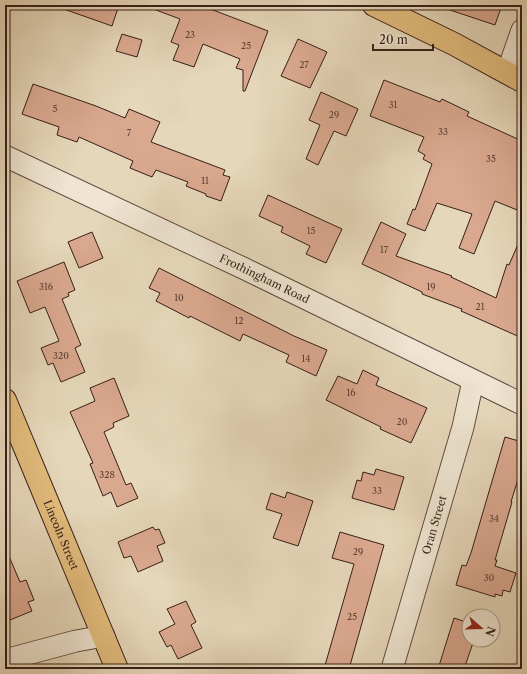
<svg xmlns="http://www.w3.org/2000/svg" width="527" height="674" font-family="'Libre Caslon Text',serif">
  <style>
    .building { fill: #daa88f; stroke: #351f17 }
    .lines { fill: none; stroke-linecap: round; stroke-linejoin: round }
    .minor-casing { stroke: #614d40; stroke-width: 23 }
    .major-casing { stroke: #351f17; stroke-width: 24 }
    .minor { stroke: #efe5d2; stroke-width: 21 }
    .major { stroke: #e3bc7d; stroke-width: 22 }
    .labels { text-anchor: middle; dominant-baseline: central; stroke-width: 3; stroke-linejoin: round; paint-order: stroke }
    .number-label { font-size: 9px; fill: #5e4135 }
    .street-label { font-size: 11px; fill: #351f17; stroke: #efe5d2 }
  </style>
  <rect width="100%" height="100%" fill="#e6d7ba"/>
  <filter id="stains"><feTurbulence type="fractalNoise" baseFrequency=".005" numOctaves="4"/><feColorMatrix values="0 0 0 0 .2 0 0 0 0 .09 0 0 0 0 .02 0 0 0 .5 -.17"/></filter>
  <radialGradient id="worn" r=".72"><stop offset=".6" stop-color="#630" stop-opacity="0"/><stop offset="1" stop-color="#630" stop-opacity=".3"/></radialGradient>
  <g class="building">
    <path d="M59 5H119L112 26 58 7Z"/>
    <path d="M149 5H200L268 31 245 91H243V70L236 68 240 59 203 44 194 67 173 60 179 45 171 42 180 19 148 7Z"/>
    <path d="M445 5H502L495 25 444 8Z"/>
    <path d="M122 34 142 40 137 57 116 51Z"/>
    <path d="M298 39 327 52 310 88 281 76Z"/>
    <path d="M384 80 440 102 442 99 469 112 467 116 522 141V212L495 201 474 254 459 248 472 214 437 203 425 231 407 224 413 209 415 210 432 164 423 159 425 155 418 151 424 137 370 116Z"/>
    <path d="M33 84 96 106 125 118 129 109 160 122 151 142 225 170 223 175 230 177 221 201 206 196V194L186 186 188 182 156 170 152 177 130 168 133 161 79 137 77 142 57 135 59 127 22 114Z"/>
    <path d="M321 92 358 109 346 136 334 131 318 165 306 159 320 125 309 120Z"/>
    <path d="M268 195 342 229 326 263 306 254 310 246 281 232 283 227 259 216Z"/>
    <path d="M381 222 406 234 396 256 452 276 451 277 496 298 507 264 509 265 522 235V338L461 311 462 309 422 294V292L362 264Z"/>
    <path d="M92 232 103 258 79 268 68 242Z"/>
    <path d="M64 262 75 290 68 293 69 296 62 299 81 345 75 348 85 372 61 382 53 363 48 365 41 348 59 341 45 307 30 313 17 281Z"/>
    <path d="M159 268 294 336 327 350 316 376 286 362 289 355 243 334 240 341 190 316 189 318 156 301 160 293 149 288Z"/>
    <path d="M363 370 379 378 376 385 427 408 411 443 380 429 381 427 326 400 338 376 357 384Z"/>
    <path d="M114 378 129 416 113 423 114 427 104 432 126 485 131 483 138 498 117 507 111 492 103 496 90 464 93 463 70 412 95 401 90 388Z"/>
    <path d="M505 437 522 442V466L511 502H512L495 560H497L495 566 516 573 510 592 503 590 502 596 495 594V597L456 585 462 565 466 566 471 553Z"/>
    <path d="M376 469 404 477 394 510 352 498 357 480 361 481 363 472 374 475Z"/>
    <path d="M287 492 313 501 298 546 273 538 282 514 266 509 271 493 285 498Z"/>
    <path d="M153 527 155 530 159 529 165 543 157 546 163 561 138 572 131 556 124 558 118 542Z"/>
    <path d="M340 532 384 545 349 669H324L354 564 332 558Z"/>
    <path d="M5 547 20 582 26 580 34 600 28 602 32 611 5 622Z"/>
    <path d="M186 601 196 622 191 625 202 648 178 659 171 645 167 647 159 632 175 624 167 609Z"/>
    <path d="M454 618 469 623V640H474L464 669H438Z"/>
  </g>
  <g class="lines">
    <g class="minor-casing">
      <g id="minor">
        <path d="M507 73 522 30"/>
        <path id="s1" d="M5 156 243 268 522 404"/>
        <path d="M5 660 76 641 104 636"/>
        <path id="s2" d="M392 669 463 427 473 381"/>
      </g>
    </g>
    <g class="major-casing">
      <g id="major">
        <path d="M374 5 454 44 522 81"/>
        <path id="s3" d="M5 400 117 669"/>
      </g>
    </g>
    <use href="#minor" class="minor"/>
    <use href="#major" class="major"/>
  </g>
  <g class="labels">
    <g class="number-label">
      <text x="190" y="34">23</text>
      <text x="246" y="45">25</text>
      <text x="304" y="64">27</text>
      <text x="393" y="104">31</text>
      <text x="55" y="108">5</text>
      <text x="334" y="114">29</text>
      <text x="443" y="131">33</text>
      <text x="129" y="132">7</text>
      <text x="491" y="158">35</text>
      <text x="205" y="180">11</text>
      <text x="311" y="230">15</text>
      <text x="384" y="249">17</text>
      <text x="46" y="286">316</text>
      <text x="431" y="286">19</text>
      <text x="179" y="297">10</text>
      <text x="480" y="306">21</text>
      <text x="239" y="320">12</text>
      <text x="61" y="355">320</text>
      <text x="306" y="358">14</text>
      <text x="351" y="392">16</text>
      <text x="402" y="421">20</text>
      <text x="107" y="474">328</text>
      <text x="377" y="490">33</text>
      <text x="494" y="518">34</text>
      <text x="358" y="551">29</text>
      <text x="489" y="577">30</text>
      <text x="352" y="616">25</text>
    </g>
    <g class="street-label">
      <text stroke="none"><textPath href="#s1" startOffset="287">Frothingham Road</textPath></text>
      <text stroke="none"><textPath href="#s2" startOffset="150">Oran Street</textPath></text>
      <text stroke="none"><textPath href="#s3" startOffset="146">Lincoln Street</textPath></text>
    </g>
  </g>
  <rect width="527" height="674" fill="none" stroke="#e6d7ba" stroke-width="20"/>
  <rect x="6" y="6" width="515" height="662" fill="none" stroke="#351f17" stroke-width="2"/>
  <rect x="10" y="10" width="507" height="654" fill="none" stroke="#351f17"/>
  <g transform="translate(481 628) rotate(110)"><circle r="19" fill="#efe5d2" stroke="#a59687"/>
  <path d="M0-3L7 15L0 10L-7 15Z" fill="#8f2418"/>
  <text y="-6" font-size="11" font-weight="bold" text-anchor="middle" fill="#351f17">N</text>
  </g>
  <path d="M373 44v6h60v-6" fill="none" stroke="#351f17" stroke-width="2"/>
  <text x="379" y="44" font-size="12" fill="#351f17" stroke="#efe5d2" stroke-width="3" paint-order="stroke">20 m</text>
  <rect width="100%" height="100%" filter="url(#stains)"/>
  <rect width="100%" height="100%" fill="url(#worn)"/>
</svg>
